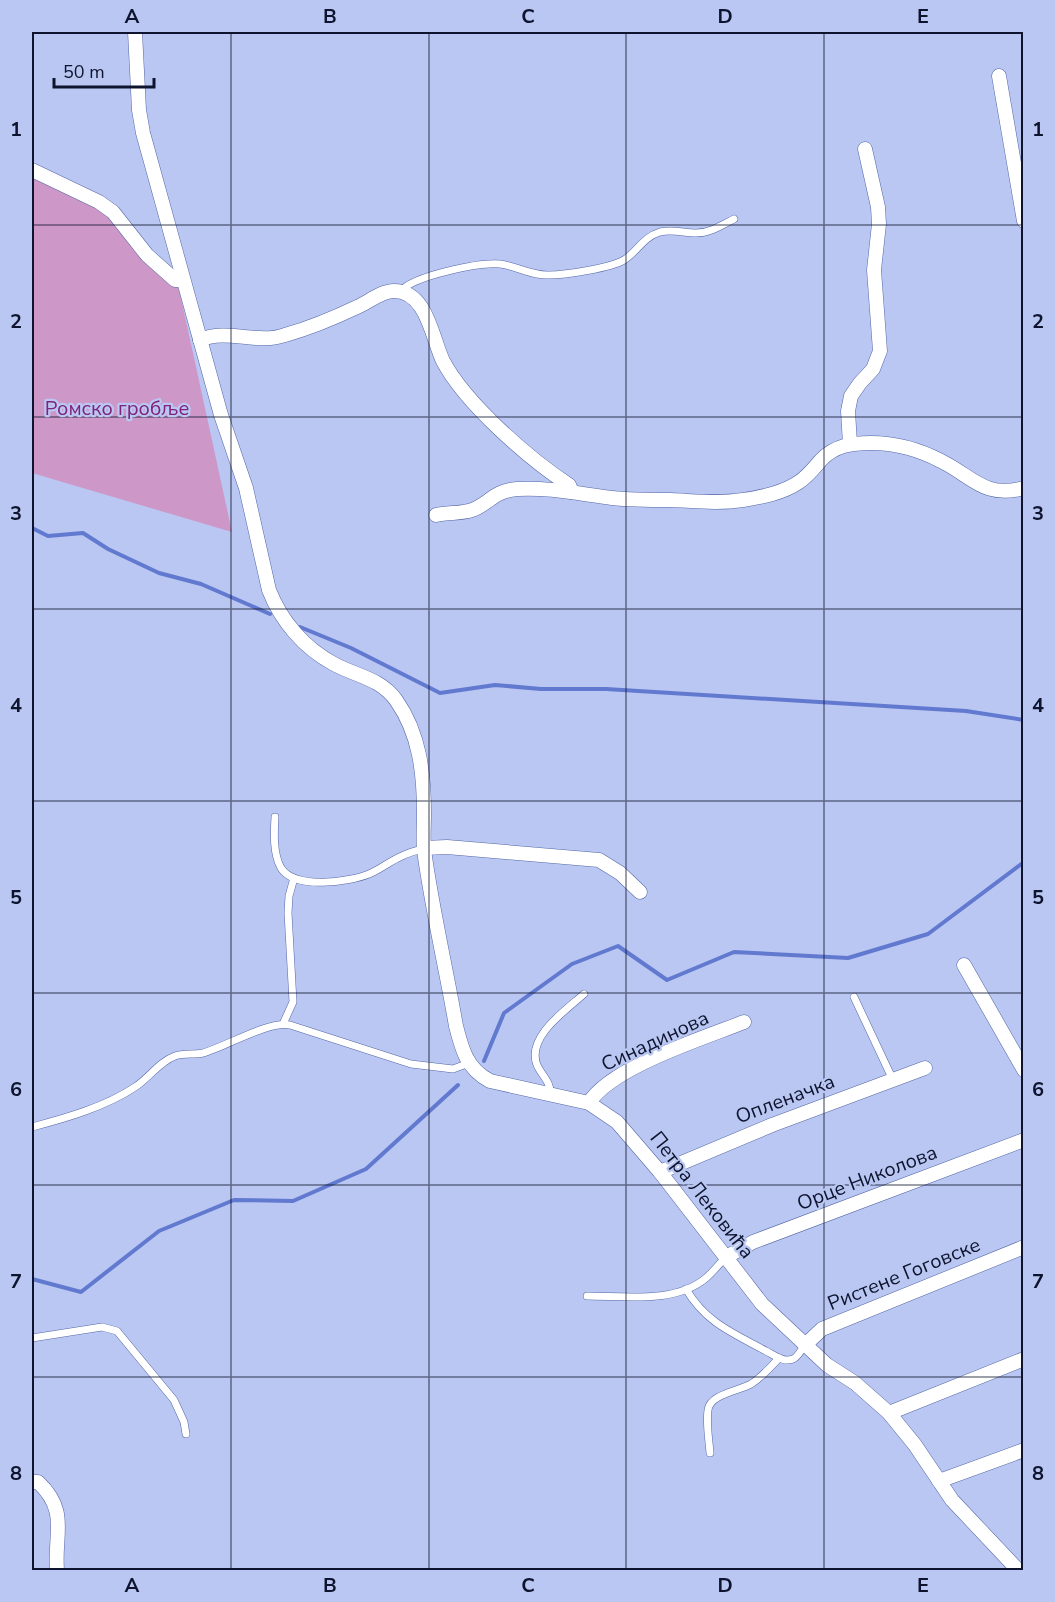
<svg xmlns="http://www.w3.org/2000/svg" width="1055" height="1602" font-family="'Nunito Sans',sans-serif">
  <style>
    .green { fill: #cd97c7 }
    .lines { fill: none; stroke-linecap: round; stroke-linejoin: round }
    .stream { stroke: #6279d0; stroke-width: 4 }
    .lane-casing { stroke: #5567a7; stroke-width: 8 }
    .street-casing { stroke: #5567a7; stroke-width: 15 }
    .lane { stroke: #fff; stroke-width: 7 }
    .street { stroke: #fff; stroke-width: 14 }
    .grid { fill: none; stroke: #0e142e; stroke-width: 1.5; stroke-opacity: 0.55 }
    .labels { text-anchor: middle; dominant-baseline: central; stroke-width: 4.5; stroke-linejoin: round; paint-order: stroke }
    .park-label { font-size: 20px; fill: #81227b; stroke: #b9c7f2 }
    .street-label { font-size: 20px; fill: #0e142e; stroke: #b9c7f2 }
    .neatline { fill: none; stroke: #0e142e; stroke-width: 2 }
    .grid-label { font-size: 20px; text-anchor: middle; font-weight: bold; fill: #0e142e }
  </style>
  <rect width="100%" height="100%" fill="#b9c7f2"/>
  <path class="green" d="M32 171 108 207 179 289 232 532 32 473Z"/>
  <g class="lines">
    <g class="stream">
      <path d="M32 528 48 536 83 533 108 549 159 573 201 584 270 614"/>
      <path d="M300 627 351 648 440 693 495 685 541 689H606L966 711 1024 720"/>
      <path d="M484 1061 504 1013 572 964 618 946 667 980 734 952 848 958 928 934 1024 862"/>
      <path d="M32 1279 81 1292 159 1231 234 1200 293 1201 366 1169 458 1085"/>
    </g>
    <g class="lane-casing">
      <g id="lane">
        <path d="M401 291C413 276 480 262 500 264 517 266 531 276 549 275 565 275 611 268 624 260 638 251 643 237 660 232 673 229 684 233 696 233 710 233 722 225 734 219"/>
        <path d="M275 817C274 833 273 854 281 868 295 890 349 882 369 874 381 869 390 861 402 856 409 852 417 851 424 848"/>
        <path d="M854 997 893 1080"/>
        <path d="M283 1024 293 1002 288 913 289 896 294 878"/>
        <path d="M550 1094C551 1082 542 1076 537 1065 526 1037 566 1010 584 994"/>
        <path d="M32 1127C66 1118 105 1107 135 1087 149 1078 159 1062 175 1056 184 1053 194 1055 203 1053 227 1046 268 1021 290 1025L411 1064 453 1069 469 1063"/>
        <path d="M686 1289C706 1323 733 1333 766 1351 774 1355 784 1363 793 1359 798 1357 801 1350 805 1345"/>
        <path d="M587 1296C624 1296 675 1304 706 1278 713 1272 719 1264 726 1257"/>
        <path d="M32 1338 102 1327 117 1331 174 1400 184 1422 186 1434"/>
        <path d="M710 1453C709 1440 706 1423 708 1410 710 1394 739 1391 751 1384 762 1377 770 1368 779 1358"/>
      </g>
    </g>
    <g class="street-casing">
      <g id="street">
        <path d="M135 32 139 110 143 133 221 415 246 488 269 590C281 621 304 648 334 664 356 676 380 678 396 700 420 734 424 774 424 814 424 826 423 838 424 850 432 909 446 968 456 1026 462 1050 467 1069 490 1081L589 1103 617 1122 660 1172 762 1304 827 1365 855 1383 889 1413 915 1445 952 1500 1018 1570"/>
        <path d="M999 76 1024 221"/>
        <path d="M32 170 99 202 113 212 147 255 175 280H183"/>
        <path d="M200 340C227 328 257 345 285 335 310 328 334 318 357 307 369 302 381 291 394 291 427 291 432 338 443 361 465 403 529 459 569 485L572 492"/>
        <path d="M850 444 848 411 851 396 860 383 873 369 880 351 874 270 879 224 878 207 865 149"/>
        <path d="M436 515C448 512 461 514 472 510 489 504 493 491 517 489 548 487 580 494 612 498 631 500 651 500 671 500 695 501 718 504 743 500 762 497 783 493 799 482 808 476 814 468 821 460 835 445 853 443 871 443 895 443 920 450 941 461 972 476 984 499 1024 488"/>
        <path d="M424 848 447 847 599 860 620 873 640 892"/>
        <path d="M964 965 1024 1070"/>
        <path d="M589 1103C611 1067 704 1038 744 1022"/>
        <path d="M660 1172 772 1125 925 1068"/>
        <path d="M726 1257 753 1242 1024 1140"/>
        <path d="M805 1345 822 1329 1024 1247"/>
        <path d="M889 1413 1024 1359"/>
        <path d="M939 1481 1024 1450"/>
        <path d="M32 1482H38C69 1511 54 1534 57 1570"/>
      </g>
    </g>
    <use href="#lane" class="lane"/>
    <use href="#street" class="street"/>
  </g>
  <path class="grid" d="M231 32V1570M429 32V1570M626 32V1570M824 32V1570M32 225H1024M32 417H1024M32 609H1024M32 801H1024M32 993H1024M32 1185H1024M32 1377H1024"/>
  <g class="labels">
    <g class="park-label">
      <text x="117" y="408">Ромско гробље</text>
    </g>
    <g class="street-label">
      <text transform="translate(655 1041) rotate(-25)">Синадинова</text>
      <text transform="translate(785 1099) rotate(-21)">Опленачка</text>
      <text transform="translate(867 1178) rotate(-21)">Орце Николова</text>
      <text transform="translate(702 1195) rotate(52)">Петра Лековића</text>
      <text transform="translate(904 1274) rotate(-22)">Ристене Гоговске</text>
    </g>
  </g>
  <rect width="1055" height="1602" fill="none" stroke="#b9c7f2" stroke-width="66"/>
  <path d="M54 78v9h100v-9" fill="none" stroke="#0e142e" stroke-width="3"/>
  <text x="63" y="78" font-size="18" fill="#0e142e" stroke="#b9c7f2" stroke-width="4.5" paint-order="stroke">50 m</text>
  <rect x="33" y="33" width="989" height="1536" class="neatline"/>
  <g class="grid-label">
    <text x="132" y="23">A</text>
    <text x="330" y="23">B</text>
    <text x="528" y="23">C</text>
    <text x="725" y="23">D</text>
    <text x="923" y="23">E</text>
    <text x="16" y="136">1</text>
    <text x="1038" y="136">1</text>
    <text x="16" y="328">2</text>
    <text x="1038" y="328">2</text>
    <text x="16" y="520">3</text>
    <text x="1038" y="520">3</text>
    <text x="16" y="712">4</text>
    <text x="1038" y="712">4</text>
    <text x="16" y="904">5</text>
    <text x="1038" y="904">5</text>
    <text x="16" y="1096">6</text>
    <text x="1038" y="1096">6</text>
    <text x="16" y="1288">7</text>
    <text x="1038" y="1288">7</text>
    <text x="16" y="1480">8</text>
    <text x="1038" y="1480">8</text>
    <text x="132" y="1592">A</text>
    <text x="330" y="1592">B</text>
    <text x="528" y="1592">C</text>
    <text x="725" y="1592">D</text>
    <text x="923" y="1592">E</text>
  </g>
</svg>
